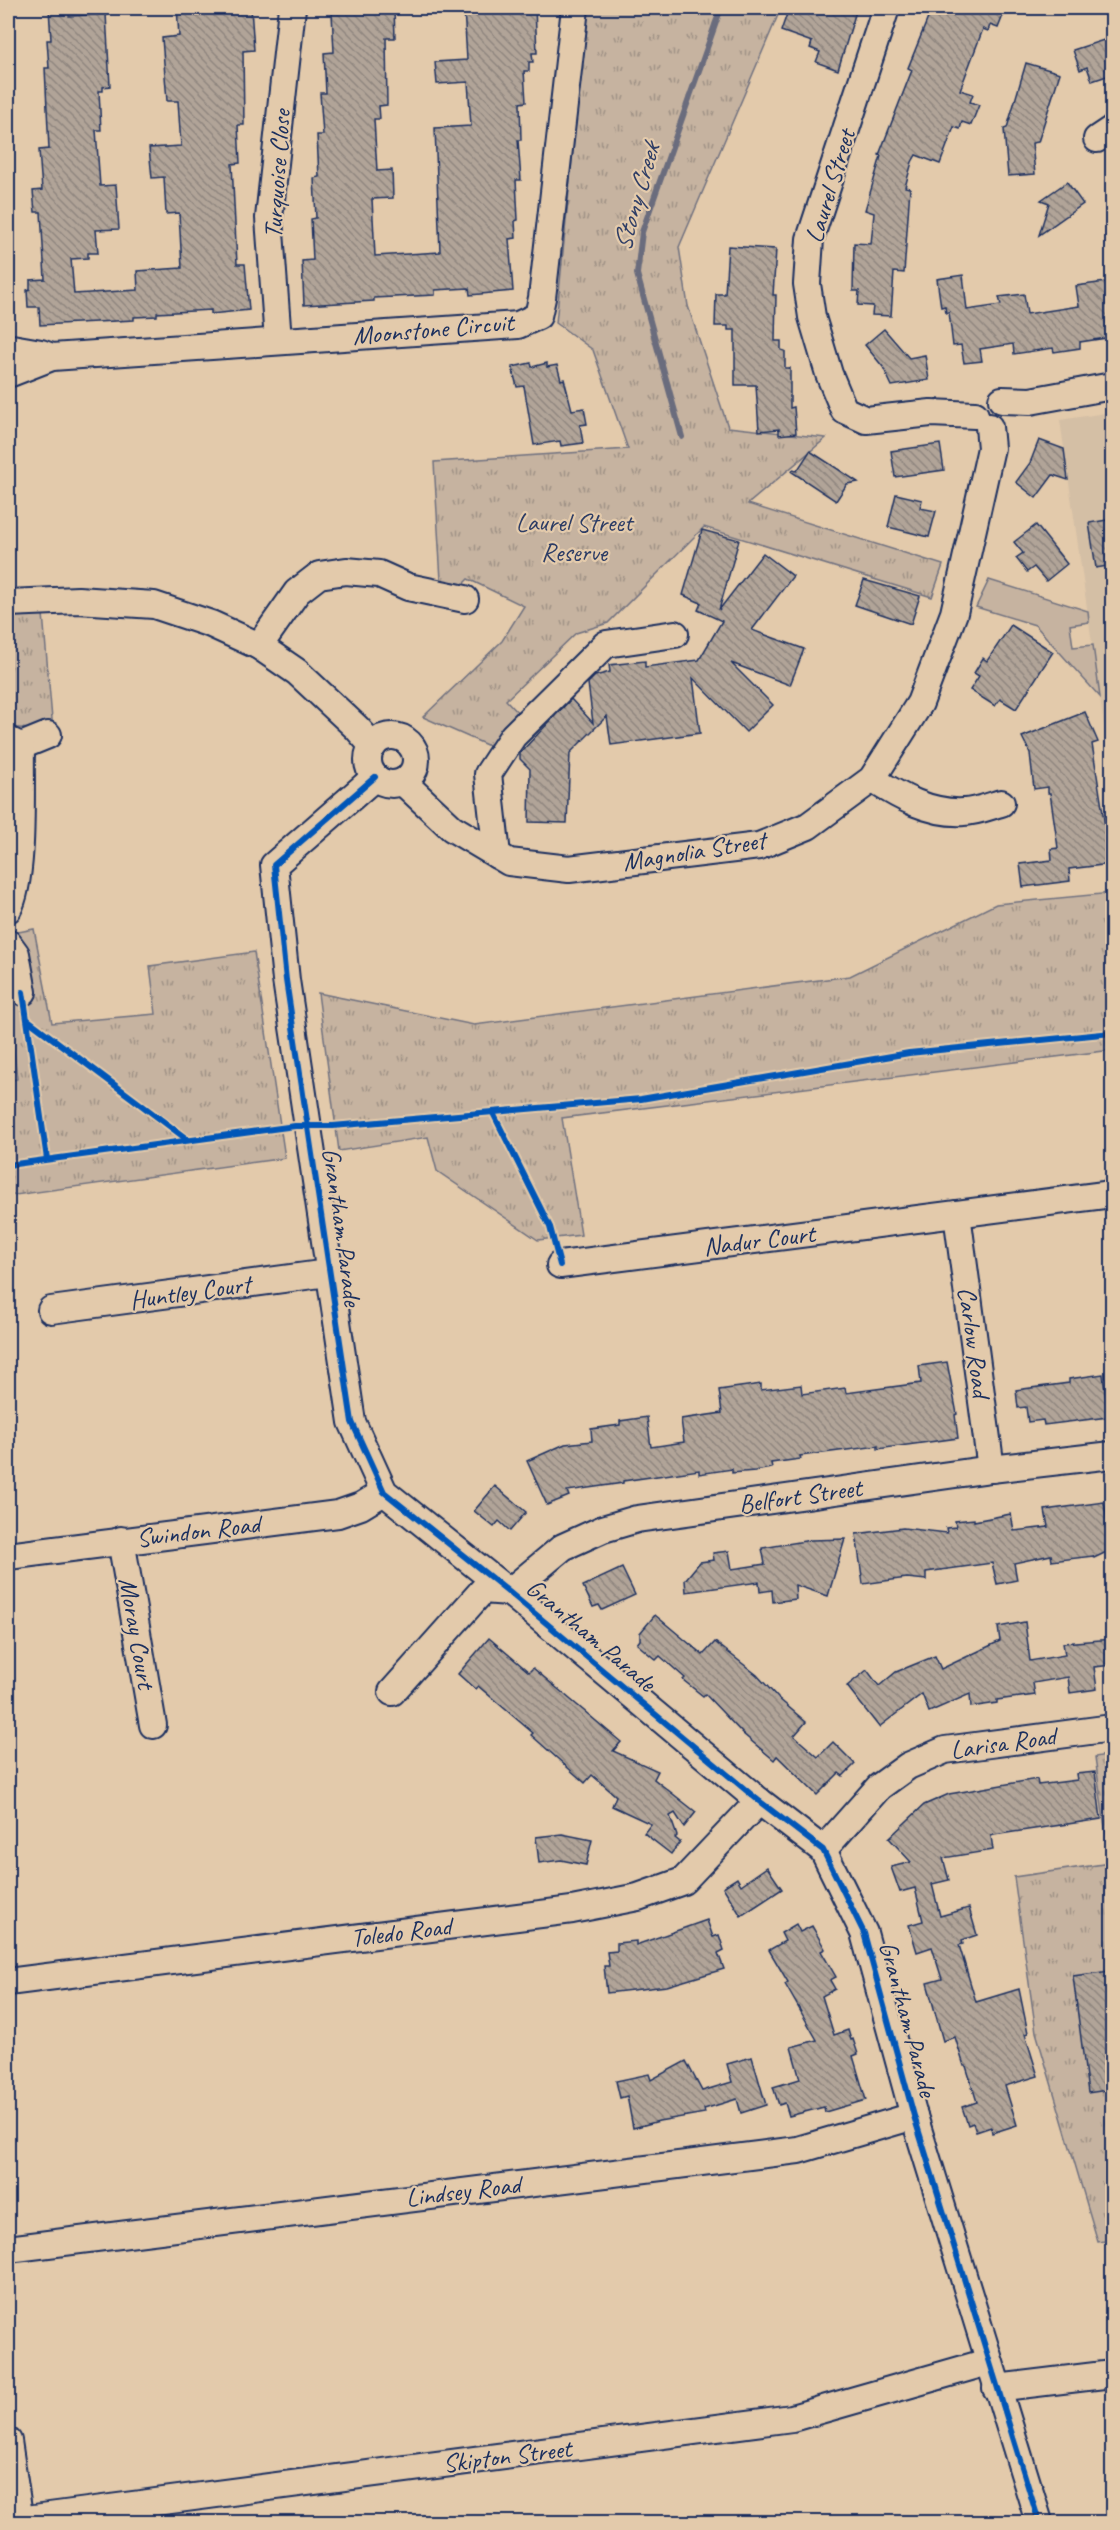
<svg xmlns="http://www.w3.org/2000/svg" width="1120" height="2530" font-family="Caveat,sans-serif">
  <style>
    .built { fill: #d4bfa5 }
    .grass { fill: #c6b3a0; stroke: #70717f; stroke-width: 1.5 }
    .park { fill: url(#park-tufts); stroke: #70717f; stroke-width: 1.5 }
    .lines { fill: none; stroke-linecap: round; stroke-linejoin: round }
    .stream { stroke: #6a6c7d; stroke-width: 6 }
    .building { fill: url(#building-back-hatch); stroke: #1b2f5e; stroke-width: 1.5 }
    .minor-casing { stroke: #1b2f5e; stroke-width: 30 }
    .minor { stroke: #e3caab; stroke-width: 26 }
    .cycleway-casing { stroke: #e3caab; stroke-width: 10 }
    .cycleway { stroke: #0057b8; stroke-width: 6 }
    .labels { text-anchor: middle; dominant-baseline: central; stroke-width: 4.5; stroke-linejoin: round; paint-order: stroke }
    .street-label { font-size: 26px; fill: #1b2f5e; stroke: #e3caab }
    .park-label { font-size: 26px; fill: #2c3c65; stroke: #e3caab }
    .water-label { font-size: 27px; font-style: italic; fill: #2f3e66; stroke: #e3caab }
  </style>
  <defs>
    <pattern id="park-tufts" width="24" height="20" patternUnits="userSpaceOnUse" patternTransform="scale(1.5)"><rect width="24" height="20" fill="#c6b3a0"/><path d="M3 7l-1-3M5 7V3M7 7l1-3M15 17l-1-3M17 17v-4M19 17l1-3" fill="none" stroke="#a09286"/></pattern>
    <pattern id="building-back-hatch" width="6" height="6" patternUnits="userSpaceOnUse" patternTransform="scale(1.5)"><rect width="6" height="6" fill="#b1a498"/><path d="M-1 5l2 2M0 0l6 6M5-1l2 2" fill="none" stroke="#8f867f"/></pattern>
  </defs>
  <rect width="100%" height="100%" fill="#e3caab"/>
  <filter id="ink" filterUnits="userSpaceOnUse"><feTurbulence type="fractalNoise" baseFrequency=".0167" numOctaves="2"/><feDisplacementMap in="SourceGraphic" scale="12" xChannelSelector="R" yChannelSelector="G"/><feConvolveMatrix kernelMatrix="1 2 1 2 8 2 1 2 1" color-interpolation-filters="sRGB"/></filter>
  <g filter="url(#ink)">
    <path class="built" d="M1112 412V782L1060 420Z"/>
    <path class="grass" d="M989 580 1088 611 1089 622 1070 625 1073 647 1093 645 1100 697 1035 625 976 607Z"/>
    <g class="park">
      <path d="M587 8H781L679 247 688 306 728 427 826 438 748 504 943 565 932 597 704 527 608 623 576 633 506 700 521 716 489 746 423 717 502 641 524 606 468 579 463 584 441 580 434 462 628 449 593 350 556 323Z"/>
      <path d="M43 614 53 731 8 727V617Z"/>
      <path d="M1112 893V1050L562 1118 581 1235 538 1240 437 1171 428 1137 339 1151 318 993 474 1025 850 976 996 904Z"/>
      <path d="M34 929 52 1023 156 1014 150 966 254 952 285 1158 8 1196V1081L17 1079 8 994V934Z"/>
      <path d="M1112 1754V2240L1098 2242 1036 2032 1014 1877 1110 1863 1095 1757Z"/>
    </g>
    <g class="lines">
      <path class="stream" d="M682 437 637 274 642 232 721 8"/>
    </g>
    <g class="building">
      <path d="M49 8H69V16L106 14 110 86 103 87V91H99L101 130H96L100 186 116 185 119 229 96 230 98 253H88V258L71 259 74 294 138 290 137 271 182 268 179 213 166 214 164 177 152 178 149 148 181 146 178 101H167L162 38 179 36 177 8H251L254 50 243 51 244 125H238L240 163 232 164 237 264H245L249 310 211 314V310L157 313V316L134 317V320L40 325 39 307H28L27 290 30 289V280L45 279 41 212H35L33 191 42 190 39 150 49 149 45 68H49L47 40H51Z"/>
      <path d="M346 8H367L368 11 394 9 395 38H386L387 105 379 106 380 119H374L377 171 392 170 393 198 372 199 375 256 440 252 435 128 471 126 468 82 437 84 435 62 467 60 464 8H535L537 53H532L533 62H529V71H524L526 102 520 103 521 140H518L521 180H516L518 220 515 221 516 238 509 239 513 291 470 295 469 288 435 290V295L374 298V301L304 305 302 261 313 260 311 219 316 218 314 178 319 177 317 135H323L320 93H326L324 53 334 52 332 13 346 12Z"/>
      <path d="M789 8H857L838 70 816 62 820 52 810 48 812 42 781 31Z"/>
      <path d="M932 8H1006L998 28 990 25 988 31 983 29 960 90 973 94 970 102 979 105 971 125 962 122 960 129 954 127 940 164 916 155 912 162 905 187 910 188 904 273 894 272 891 316 872 315 873 306 858 305 859 291H853L854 243 871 244 874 213 865 210 881 156 879 155 912 70 908 68Z"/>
      <path d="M1113 37V74L1092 81 1087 67 1080 70 1073 50Z"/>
      <path d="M1026 63 1060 73 1038 142 1032 143 1035 174 1008 176 1004 129 1007 128Z"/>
      <path d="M1067 182 1083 204 1039 235 1049 203 1041 200Z"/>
      <path d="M728 246 776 249 773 295H776L775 341H781V350L785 351V368H790V408L794 407 796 433 779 435V429L759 431 756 385H735V330H728V326H715L716 294H725Z"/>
      <path d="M963 275 967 310 1001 305 999 297 1024 294 1027 314 1079 306 1076 286 1113 281V337L1080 342V348L1054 352 1053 348 1014 354 1013 344 980 349 982 361 964 363 961 345 953 346 949 312 946 313 945 306 941 307 937 279Z"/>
      <path d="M884 329 909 358 925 355 929 380 892 386 883 367 865 345Z"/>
      <path d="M531 363 532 367 547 363V367L557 365 561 380 564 379 572 410 584 408 587 424 580 425 583 443 561 446 560 441 534 445 524 386 517 387 512 367Z"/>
      <path d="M1039 440 1064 449 1068 480 1053 475 1036 498 1016 482 1030 463Z"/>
      <path d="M940 444 944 470 895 477 891 451Z"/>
      <path d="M810 451 858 482 847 484 836 501 792 472 793 470 797 471Z"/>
      <path d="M896 494 922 500 920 508 936 511 929 537 888 527Z"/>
      <path d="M1113 519V565L1096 568 1089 523Z"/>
      <path d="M1036 525 1067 564 1046 581 1034 567 1027 572 1016 558 1023 553 1014 542Z"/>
      <path d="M702 530 739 540 719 610 763 553 793 576 752 630 804 649 790 685 731 663 773 705 746 732 693 678 700 733 611 745 607 716 570 753 567 823 529 822 530 769 520 759V753L571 699 593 723 588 683 595 676 610 672 609 665 645 661V667L699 660 722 621 698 610 701 603 683 595Z"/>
      <path d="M864 580 920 596 911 624 855 605Z"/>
      <path d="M1011 625 1053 652 1016 709 1000 699 995 706 970 690 979 676 974 673 983 658 987 661Z"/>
      <path d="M1085 712 1098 742 1092 744 1111 864 1069 869 1070 881 1023 887 1020 864 1052 860 1051 849 1058 848 1050 793H1048V787L1034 789 1030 753 1022 737Z"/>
      <path d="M947 1362 957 1414 955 1415 958 1438 878 1449V1446L800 1456 801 1459 771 1463 772 1468 755 1471 732 1473V1469L699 1474V1470L623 1481V1483L567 1491 569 1496 547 1505 527 1461 565 1444 592 1441 591 1429 620 1425V1421L647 1417 651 1447 684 1442 681 1419 722 1413 719 1390 761 1384V1390L801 1385 802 1394 845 1388 846 1393 921 1383 919 1366Z"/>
      <path d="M1103 1374 1108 1417 1044 1425 1043 1420 1028 1422 1026 1407 1018 1408 1016 1390 1069 1383V1379Z"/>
      <path d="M495 1486 526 1512 510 1531 499 1521 494 1527 474 1511Z"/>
      <path d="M1104 1502 1108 1527 1113 1537V1549L1094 1558 1093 1556 1052 1561 1051 1555 1014 1563 1017 1580 997 1584 992 1563 926 1572V1580L907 1578 863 1584 856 1534 903 1528 947 1533 946 1528 956 1527 955 1521 974 1519V1521L1011 1514 1014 1531 1048 1527 1045 1510Z"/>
      <path d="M845 1539 828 1596 795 1585 796 1599 773 1602 772 1590 760 1592 759 1582 686 1592 685 1580 700 1562 714 1560 713 1553 729 1551 732 1569 765 1564 762 1548 811 1540Z"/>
      <path d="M622 1568 635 1595 602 1610 599 1605 593 1607 583 1586Z"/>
      <path d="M655 1615 703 1655 715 1642 757 1675 778 1698 806 1722 794 1736 818 1757 833 1742 855 1764 843 1776 839 1773 817 1795 777 1756 774 1760 743 1734 705 1694 703 1696 683 1680 685 1678 660 1656 656 1660 637 1644 640 1640V1633Z"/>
      <path d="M1025 1622 1030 1661 1065 1655 1063 1643 1113 1639V1665L1094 1667 1097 1689 1070 1693 1068 1677 1033 1683 1035 1695 997 1700V1703L971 1707 970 1694 929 1712 922 1694 879 1727 847 1686 867 1670 879 1686 896 1672 935 1656 941 1669 1000 1641 998 1627Z"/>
      <path d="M489 1638 529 1672 533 1668 621 1742 613 1751 658 1771 654 1779 696 1812 684 1827 675 1813 670 1816 677 1836 675 1838 680 1842 671 1854 644 1833 651 1824 612 1806 616 1796 592 1775 585 1783 531 1735 533 1733 478 1686 475 1689 458 1674Z"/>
      <path d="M1095 1772 1101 1819 994 1835 991 1836 993 1850 943 1858 949 1880 932 1884 940 1916 969 1908 977 1935 962 1940 963 1944 959 1945 976 2002 1019 1989 1028 2033 1025 2034 1038 2076 1005 2086 1017 2125 992 2133 991 2127 976 2132 973 2123 968 2125 962 2107 977 2102 966 2066H964L955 2037 943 2041 927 1983 942 1979 932 1947 917 1952 909 1925 923 1921 915 1888 900 1892 891 1867 911 1862 889 1838 924 1805 949 1794 1037 1779 1038 1785 1077 1780 1076 1774Z"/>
      <path d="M562 1834 592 1840 586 1865 561 1860 539 1863 536 1837Z"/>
      <path d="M767 1867 782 1889 741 1916 723 1887 737 1878 741 1885Z"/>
      <path d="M707 1920 713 1937 719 1935 724 1950 718 1953 724 1969 667 1986 607 1993 604 1966H609L607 1952 617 1951V1943L636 1941V1945Z"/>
      <path d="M796 1924 800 1932 812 1926 825 1949 821 1951 836 1977 830 1980 835 1989 822 1996 834 2035 848 2030 851 2040 853 2039 858 2054 853 2056 866 2100 825 2112 824 2107 789 2116 785 2103 779 2105 773 2087 800 2079 791 2047 817 2040 785 1984 788 1982 769 1950 785 1941 781 1933Z"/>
      <path d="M1110 1971 1113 1990V2089L1088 2093 1073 1976Z"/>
      <path d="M752 2057 766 2105 741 2113 737 2099 704 2109 705 2113 659 2121 633 2128 627 2096 620 2098 616 2081 649 2074 651 2080 686 2061 702 2091 732 2082 727 2064Z"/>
    </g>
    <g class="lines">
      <g class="minor-casing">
        <g id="minor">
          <path d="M886 8 810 239 807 284 812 317 829 374 844 410 866 420 931 413 975 415"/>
          <path d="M1097 139 1112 129"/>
          <path d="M278 341 269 218 292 8"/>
          <path d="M12 348 41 353 52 357"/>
          <path d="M11 373 52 357 518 325 538 316 542 298 575 8"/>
          <path d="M1002 400 1030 401 1112 386"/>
          <path d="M8 603 78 600 154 605 211 624 259 646 297 672 357 728 373 746"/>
          <path d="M259 646 297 592 319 575 346 571 379 574 408 587 465 599"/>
          <circle cx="392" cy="760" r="24"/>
          <path d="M8 740 21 746 48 735"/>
          <path d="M375 777 274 865 286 980 352 1422 384 1492 509 1592 759 1801 823 1850 864 1933 914 2116 1039 2522"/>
          <path d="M872 779C900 797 930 814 964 812 976 812 990 806 1001 803"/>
          <path d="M403 782 452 828 509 862 569 869 759 846 808 826 872 779 920 703 954 613 991 448 989 427"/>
          <path d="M497 855 488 774 513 736 606 644 675 634"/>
          <path d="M8 909C25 878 20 785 21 746"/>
          <path d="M8 943 16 954 23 992"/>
          <path d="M957 1214 991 1469"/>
          <path d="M560 1265 1112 1194"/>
          <path d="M51 1310 328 1273"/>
          <path d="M121 1540 153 1725"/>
          <path d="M8 1556 338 1514 361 1506 384 1492"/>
          <path d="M392 1692 483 1590 509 1592 563 1547 603 1529 637 1519 991 1469 1112 1455"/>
          <path d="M823 1850 879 1787 908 1766 945 1750 1112 1728"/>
          <path d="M8 1982 572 1910 638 1897 683 1881 759 1801"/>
          <path d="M8 2249 798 2150 914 2116"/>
          <path d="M996 2388 1112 2374"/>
          <path d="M8 2441 20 2522"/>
          <path d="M19 2520 792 2418 988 2362"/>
        </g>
      </g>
      <use href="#minor" class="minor"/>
      <g class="cycleway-casing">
        <g id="cycleway">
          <path d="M375 777 274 865 286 980 352 1422 384 1492 509 1592 759 1801 823 1850 864 1933 914 2116 1039 2522"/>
          <path d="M23 992 47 1159"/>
          <path d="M28 1020 188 1140"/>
          <path d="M493 1113 550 1227 560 1265"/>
          <path d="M8 1165 295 1126H333L641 1099 909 1053 1112 1033"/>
        </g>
      </g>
      <use href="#cycleway" class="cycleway"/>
    </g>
  </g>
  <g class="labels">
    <g class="street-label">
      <text transform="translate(277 174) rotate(-86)">Turquoise Close</text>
      <text transform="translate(830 186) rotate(-73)">Laurel Street</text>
      <text transform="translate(433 329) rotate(-5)">Moonstone Circuit</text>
      <text transform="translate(694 851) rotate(-9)">Magnolia Street</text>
      <text transform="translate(342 1227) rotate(82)">Grantham Parade</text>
      <text transform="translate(759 1240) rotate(-7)">Nadur Court</text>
      <text transform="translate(190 1292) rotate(-8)">Huntley Court</text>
      <text transform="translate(974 1342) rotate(82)">Carlow Road</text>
      <text transform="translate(800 1496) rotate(-8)">Belfort Street</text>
      <text transform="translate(198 1531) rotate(-7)">Swindon Road</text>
      <text transform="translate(137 1633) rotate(80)">Moray Court</text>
      <text transform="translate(591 1635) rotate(40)">Grantham Parade</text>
      <text transform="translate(1003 1743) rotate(-8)">Larisa Road</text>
      <text transform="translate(401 1932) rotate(-7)">Toledo Road</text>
      <text transform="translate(908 2019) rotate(75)">Grantham Parade</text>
      <text transform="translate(463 2191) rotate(-7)">Lindsey Road</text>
      <text transform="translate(507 2456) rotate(-7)">Skipton Street</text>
    </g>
    <g class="park-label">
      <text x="574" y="522">Laurel Street<tspan x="574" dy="30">Reserve</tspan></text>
    </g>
    <g class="water-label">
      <text transform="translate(636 197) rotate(-74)">Stony Creek</text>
    </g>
  </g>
  <rect width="1120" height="2530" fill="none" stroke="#e3caab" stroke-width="30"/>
  <rect x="15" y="15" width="1090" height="2500" fill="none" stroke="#1b2f5e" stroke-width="2" filter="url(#ink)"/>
</svg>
